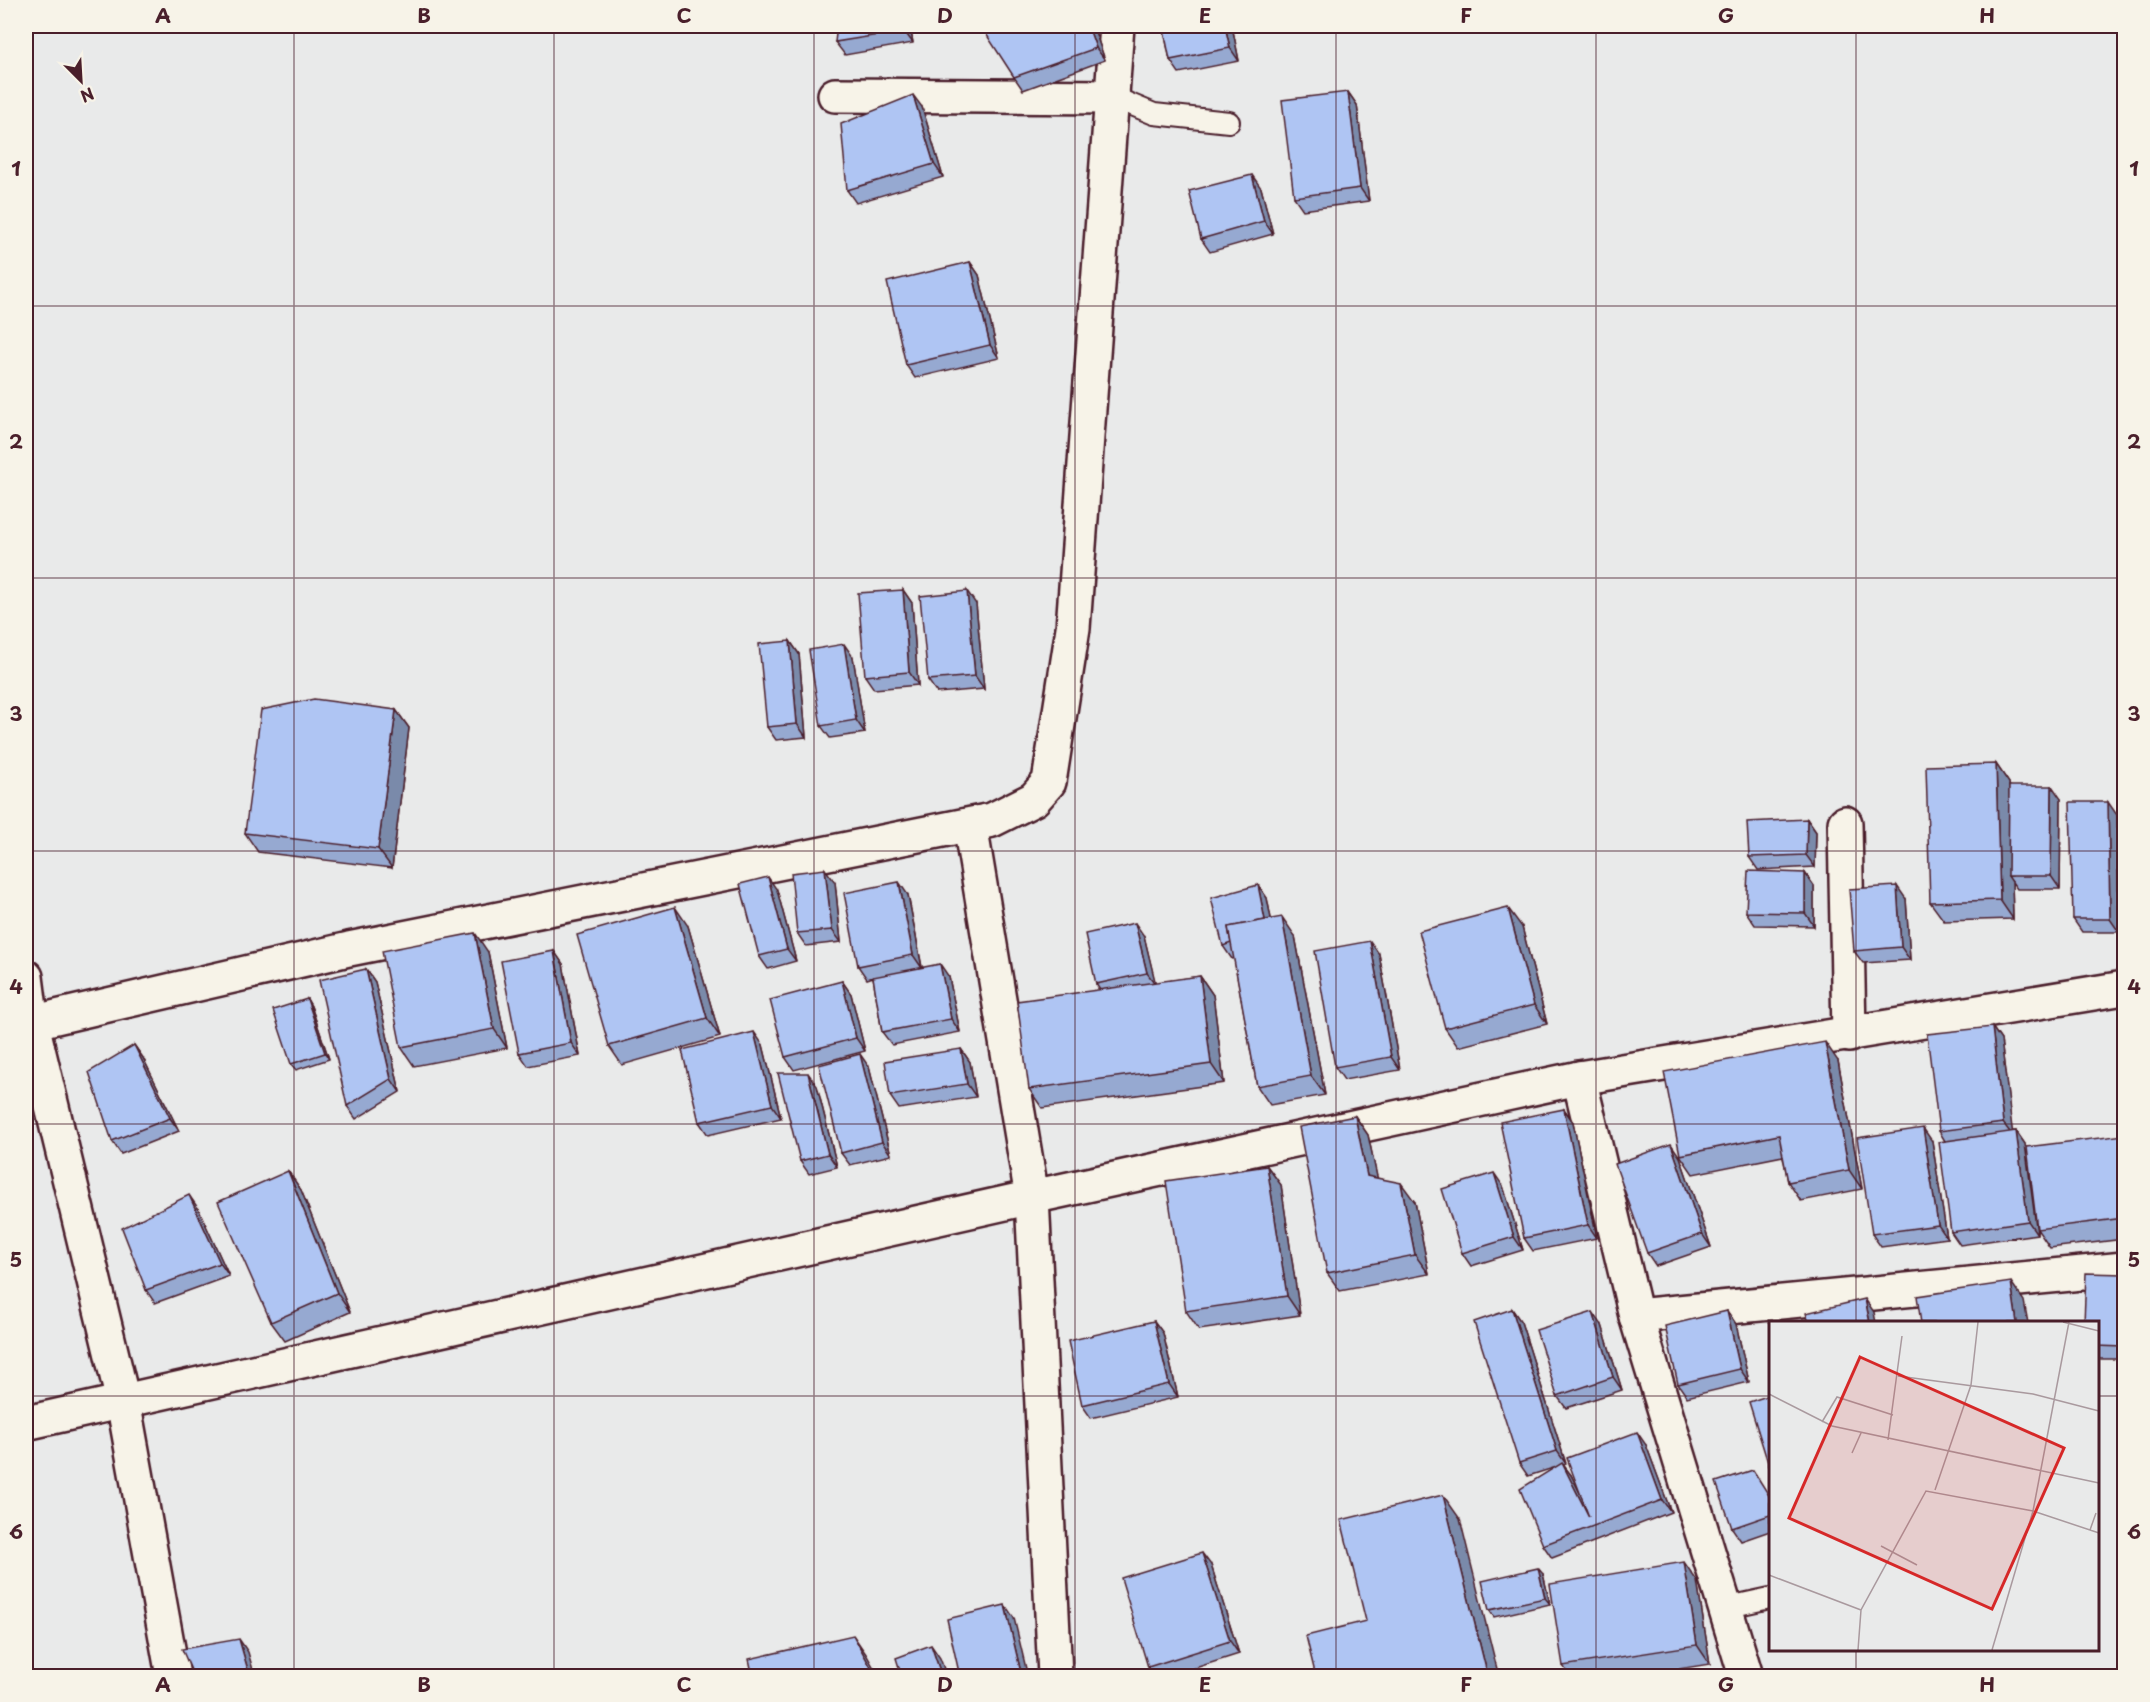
<svg xmlns="http://www.w3.org/2000/svg" width="2150" height="1702" font-family="'Playpen Sans',sans-serif">
  <style>
    .lines { fill: none; stroke-linecap: round; stroke-linejoin: round }
    .lane-casing { stroke: #4a1f2b; stroke-width: 24 }
    .street-casing { stroke: #4a1f2b; stroke-width: 38 }
    .lane { stroke: #f7f3e8; stroke-width: 20 }
    .street { stroke: #f7f3e8; stroke-width: 33 }
    .wall { fill: #96a9d1; stroke: #4a1f2b; stroke-width: 1.5 }
    .shaded-wall { fill: #7a8aaa; stroke: #4a1f2b; stroke-width: 1.5 }
    .building { fill: #afc5f3; stroke: #4a1f2b; stroke-width: 1.5 }
    .grid { fill: none; stroke: #4a1f2b; stroke-width: 1.5; stroke-opacity: 0.55 }
    .inset-road { fill: none; stroke: #a9999e; stroke-width: 1.5 }
    .view { fill: #d62828; fill-opacity: 0.15; stroke: #d62828; stroke-width: 3 }
    .inset-edge { fill: none; stroke: #4a1f2b; stroke-width: 3 }
    .neatline { fill: none; stroke: #4a1f2b; stroke-width: 2 }
    .grid-label { font-size: 20px; text-anchor: middle; font-weight: bold; fill: #4a1f2b }
  </style>
  <rect width="100%" height="100%" fill="#e9eaea"/>
  <filter id="ink" filterUnits="userSpaceOnUse"><feTurbulence type="fractalNoise" baseFrequency=".0167" numOctaves="2"/><feDisplacementMap in="SourceGraphic" scale="12" xChannelSelector="R" yChannelSelector="G"/><feConvolveMatrix kernelMatrix="1 2 1 2 8 2 1 2 1" color-interpolation-filters="sRGB"/></filter>
  <g filter="url(#ink)">
    <g class="lines">
      <g class="lane-casing">
        <g id="lane">
          <path d="M1113 97 1154 114 1229 122"/>
          <path d="M1724 1608 1770 1598"/>
        </g>
      </g>
      <g class="street-casing">
        <g id="street">
          <path d="M835 95 1113 97"/>
          <path d="M1845 823 1849 1035"/>
          <path d="M970 825 1032 1197 1055 1676"/>
          <path d="M26 977 32 1024 123 1401 173 1676"/>
          <path d="M26 1024 349 949 992 820 1034 799 1049 782 1073 628 1117 26"/>
          <path d="M1579 1078 1636 1316 1746 1676"/>
          <path d="M1636 1316 2124 1269"/>
          <path d="M26 1423 1032 1197 1579 1078 2124 988"/>
        </g>
      </g>
      <use href="#lane" class="lane"/>
      <use href="#street" class="street"/>
    </g>
    <g class="wall">
      <path d="M910 26 913 43 845 55 835 42Z"/>
      <path d="M1093 26 1105 60 1023 90 1014 77Z"/>
      <path d="M1163 26H1232L1239 61 1179 73 1170 60Z"/>
      <path d="M1348 92 1357 105 1369 201 1303 210 1294 197Z"/>
      <path d="M922 107 943 177 856 203 847 190Z"/>
      <path d="M1261 188 1273 234 1210 252 1201 239Z"/>
      <path d="M970 262 979 275 999 358 915 378 906 365Z"/>
      <path d="M903 590 912 603 918 685 874 689 865 676Z"/>
      <path d="M976 604 984 689 937 693 928 680Z"/>
      <path d="M790 641 799 654 806 737 776 740 767 727Z"/>
      <path d="M853 657 865 733 830 738 821 726Z"/>
      <path d="M396 710 409 728 392 868 258 852 245 833Z"/>
      <path d="M1996 764 2009 783V786L2061 799 2060 889H2017L2012 882 2013 919 1944 921 1930 902Z"/>
      <path d="M2117 815 2119 932H2082L2073 919Z"/>
      <path d="M1807 819 1816 832 1815 867 1758 870 1749 857Z"/>
      <path d="M1805 873 1814 886V926L1755 925 1746 912Z"/>
      <path d="M835 882 841 942 806 946 797 933Z"/>
      <path d="M1258 885 1267 898 1271 919 1295 936 1325 1095 1270 1105 1257 1086 1234 958 1232 959 1223 946Z"/>
      <path d="M777 890 796 961 768 969 759 956Z"/>
      <path d="M908 895 922 967 949 977 960 1032 892 1045 882 1032 873 977 867 979 858 966Z"/>
      <path d="M1906 899 1910 960 1863 963 1854 951Z"/>
      <path d="M688 926 720 1037 622 1065 609 1046Z"/>
      <path d="M1522 927 1547 1024 1458 1047 1445 1028Z"/>
      <path d="M1144 936 1155 983 1200 976 1213 995 1224 1083 1042 1108 1029 1089 1100 990 1096 984Z"/>
      <path d="M554 951 563 964 580 1056 528 1066 519 1053Z"/>
      <path d="M488 952 507 1048 414 1066 401 1047Z"/>
      <path d="M1379 954 1400 1070 1344 1080 1335 1067Z"/>
      <path d="M366 969 375 982 400 1092 356 1119 347 1106Z"/>
      <path d="M842 981 851 994 865 1051 794 1070 785 1057Z"/>
      <path d="M307 999 311 1006 329 1059 296 1070 291 1064Z"/>
      <path d="M1992 1027 2001 1040 2012 1131H2016L2025 1144 2035 1217 2124 1135V1239L2050 1248 2037 1229V1234L1960 1245 1951 1232 1945 1141 1939 1131Z"/>
      <path d="M134 1045 143 1058 179 1131 121 1154 112 1141Z"/>
      <path d="M763 1045 781 1118 708 1135 699 1122Z"/>
      <path d="M961 1049 970 1062 976 1097 899 1109 890 1096Z"/>
      <path d="M1838 1061 1862 1189 1801 1201 1788 1182 1783 1156 1693 1174 1680 1155Z"/>
      <path d="M869 1067 891 1155 850 1165 841 1153Z"/>
      <path d="M817 1086 837 1167 809 1174 800 1161Z"/>
      <path d="M1564 1109 1573 1122 1597 1238 1533 1251 1524 1238Z"/>
      <path d="M1355 1116 1368 1135 1377 1178 1415 1202 1429 1274 1340 1291 1327 1273Z"/>
      <path d="M26 1125 29 1142 26 1143Z"/>
      <path d="M1932 1141 1947 1238 1881 1247 1872 1234Z"/>
      <path d="M1680 1157 1711 1247 1656 1266 1647 1253Z"/>
      <path d="M1267 1166 1281 1185 1300 1315 1199 1330 1186 1311Z"/>
      <path d="M288 1171 301 1190 350 1312 285 1341 271 1322Z"/>
      <path d="M1503 1186 1523 1250 1471 1266 1462 1253Z"/>
      <path d="M198 1208 229 1276 155 1303 146 1290Z"/>
      <path d="M2124 1274V1359H2097V1323Z"/>
      <path d="M1512 1309 1521 1322 1566 1464 1563 1465 1571 1475 1582 1498 1646 1445 1671 1512 1552 1558 1543 1545 1553 1468 1528 1476 1519 1463Z"/>
      <path d="M1727 1311 1736 1324 1749 1382 1687 1397 1678 1384Z"/>
      <path d="M1154 1321 1163 1333 1178 1397 1091 1418 1082 1405Z"/>
      <path d="M1602 1325 1622 1390 1566 1408 1557 1396Z"/>
      <path d="M1770 1496V1531L1741 1541 1732 1528Z"/>
      <path d="M1211 1565 1239 1654 1167 1677H1155L1148 1667Z"/>
      <path d="M1543 1574 1550 1604 1494 1617 1489 1610Z"/>
      <path d="M1697 1581 1710 1664 1629 1677H1571L1563 1666Z"/>
    </g>
    <g class="shaded-wall">
      <path d="M903 26H910L913 43 904 31Z"/>
      <path d="M1088 26H1093L1105 60 1096 48Z"/>
      <path d="M1225 26H1232L1239 61 1230 48Z"/>
      <path d="M1348 92 1357 105 1369 201 1360 188Z"/>
      <path d="M913 95 922 107 943 177 934 164Z"/>
      <path d="M1252 175 1261 188 1273 234 1264 221Z"/>
      <path d="M970 262 979 275 999 358 990 345Z"/>
      <path d="M903 590 912 603 918 685 909 672Z"/>
      <path d="M967 591 976 604 984 689 975 676Z"/>
      <path d="M790 641 799 654 806 737 797 724Z"/>
      <path d="M844 644 853 657 865 733 856 720Z"/>
      <path d="M396 710 409 728 392 868 378 849Z"/>
      <path d="M1996 764 2009 783 2012 876H2008L2012 882 2013 919 2000 900Z"/>
      <path d="M2052 786 2061 799 2060 889 2051 876Z"/>
      <path d="M2108 802 2117 815 2119 932 2110 919Z"/>
      <path d="M1807 819 1816 832 1815 867 1806 855Z"/>
      <path d="M825 869 835 882 841 942 832 930Z"/>
      <path d="M1805 873 1814 886V926L1805 913Z"/>
      <path d="M768 877 777 890 796 961 787 949Z"/>
      <path d="M899 882 908 895 922 968 913 955Z"/>
      <path d="M1258 885 1267 898 1275 939 1266 926Z"/>
      <path d="M1897 886 1906 899 1910 960 1901 947Z"/>
      <path d="M675 907 688 926 720 1037 707 1018Z"/>
      <path d="M1508 908 1522 927 1547 1024 1534 1005Z"/>
      <path d="M1282 917 1295 936 1325 1095 1311 1076Z"/>
      <path d="M1135 923 1144 936 1156 985 1147 973Z"/>
      <path d="M475 933 488 952 507 1048 494 1029Z"/>
      <path d="M1370 941 1379 954 1400 1070 1391 1057Z"/>
      <path d="M554 951 563 964 580 1056 571 1043Z"/>
      <path d="M940 964 949 977 960 1032 951 1019Z"/>
      <path d="M366 969 375 982 400 1092 391 1079Z"/>
      <path d="M1200 976 1213 995 1224 1083 1211 1064Z"/>
      <path d="M842 981 851 994 865 1051 856 1038Z"/>
      <path d="M307 999 311 1006 329 1059 325 1053Z"/>
      <path d="M1992 1027 2001 1040 2013 1136 2003 1123Z"/>
      <path d="M754 1032 763 1045 781 1118 772 1105Z"/>
      <path d="M1825 1042 1838 1061 1862 1189 1849 1170Z"/>
      <path d="M134 1045 143 1058 179 1131 170 1118Z"/>
      <path d="M961 1049 970 1062 976 1097 967 1084Z"/>
      <path d="M860 1054 869 1067 891 1155 882 1142Z"/>
      <path d="M808 1073 817 1086 837 1167 828 1154Z"/>
      <path d="M1564 1109 1573 1122 1597 1238 1588 1225Z"/>
      <path d="M1355 1116 1368 1135 1381 1195 1367 1176Z"/>
      <path d="M26 1125 29 1142 26 1137Z"/>
      <path d="M1923 1128 1932 1141 1947 1238 1938 1225Z"/>
      <path d="M2016 1131 2025 1144 2037 1234 2028 1221Z"/>
      <path d="M1671 1144 1680 1157 1711 1247 1702 1234Z"/>
      <path d="M1267 1166 1281 1185 1300 1315 1287 1296Z"/>
      <path d="M288 1171 301 1190 350 1312 337 1293Z"/>
      <path d="M1494 1173 1503 1186 1523 1250 1514 1237Z"/>
      <path d="M1401 1183 1415 1202 1429 1274 1415 1255Z"/>
      <path d="M189 1195 198 1208 229 1276 220 1263Z"/>
      <path d="M2011 1282 2024 1301 2028 1323H2017Z"/>
      <path d="M1865 1299 1874 1312 1876 1323H1870Z"/>
      <path d="M1512 1309 1521 1322 1566 1464 1557 1451Z"/>
      <path d="M1727 1311 1736 1324 1749 1382 1740 1369Z"/>
      <path d="M1593 1312 1602 1325 1622 1390 1613 1377Z"/>
      <path d="M1154 1321 1163 1333 1178 1397 1169 1384Z"/>
      <path d="M1637 1432 1646 1445 1671 1512 1662 1500Z"/>
      <path d="M1562 1463 1571 1475 1596 1525 1589 1517Z"/>
      <path d="M1443 1495 1460 1519 1499 1677H1488Z"/>
      <path d="M1202 1553 1211 1565 1239 1654 1230 1641Z"/>
      <path d="M1684 1562 1697 1581 1710 1664 1697 1645Z"/>
      <path d="M1538 1568 1543 1574 1550 1604 1545 1598Z"/>
      <path d="M1005 1605 1014 1618 1028 1677H1022Z"/>
      <path d="M853 1635 866 1654 879 1677H876Z"/>
      <path d="M239 1639 248 1652 255 1677H250Z"/>
      <path d="M931 1645 940 1658 947 1677H942Z"/>
    </g>
    <g class="building">
      <path d="M837 26H903L904 31 835 42Z"/>
      <path d="M981 26H1088L1096 48 1014 77Z"/>
      <path d="M1163 26H1225L1230 48 1170 60Z"/>
      <path d="M1348 92 1360 188 1294 197 1282 100Z"/>
      <path d="M913 95 934 164 847 190 841 124Z"/>
      <path d="M1252 175 1264 221 1201 239 1189 191Z"/>
      <path d="M970 262 990 345 906 365 887 282Z"/>
      <path d="M903 590 909 672 865 676 858 593Z"/>
      <path d="M967 591 975 676 928 680 920 596Z"/>
      <path d="M790 641 797 724 767 727 759 644Z"/>
      <path d="M844 644 856 720 821 726 809 650Z"/>
      <path d="M314 699 396 710 378 849 245 833 261 710Z"/>
      <path d="M1996 764 2000 900 1930 902 1926 766Z"/>
      <path d="M2009 786H2052L2051 876H2008Z"/>
      <path d="M2070 802H2108L2110 919H2073Z"/>
      <path d="M1807 819 1806 855 1749 857 1747 822Z"/>
      <path d="M825 869 832 930 797 933 791 873Z"/>
      <path d="M1748 871 1805 873V913L1746 912Z"/>
      <path d="M768 877 787 949 759 956 740 884Z"/>
      <path d="M899 882 913 955 858 966 844 893Z"/>
      <path d="M1258 885 1265 920 1228 927 1231 943 1223 946 1211 898Z"/>
      <path d="M1897 886 1901 947 1854 951 1849 889Z"/>
      <path d="M675 907 707 1018 609 1046 577 935Z"/>
      <path d="M1508 908 1534 1005 1445 1028 1419 931Z"/>
      <path d="M1282 917 1311 1076 1257 1086 1228 927Z"/>
      <path d="M1135 923 1147 973 1096 984 1085 934Z"/>
      <path d="M475 933 494 1029 401 1047 382 951Z"/>
      <path d="M1370 941 1391 1057 1335 1067 1315 951Z"/>
      <path d="M554 951 571 1043 519 1053 501 961Z"/>
      <path d="M940 964 951 1019 882 1032 873 977Z"/>
      <path d="M366 969 391 1079 347 1106 319 980Z"/>
      <path d="M1200 976 1211 1064 1029 1089 1017 1001Z"/>
      <path d="M842 981 856 1038 785 1057 770 1000Z"/>
      <path d="M307 999 325 1053 291 1064 273 1010Z"/>
      <path d="M1992 1027 2003 1123 1939 1131 1927 1034Z"/>
      <path d="M754 1032 772 1105 699 1122 682 1050Z"/>
      <path d="M1825 1042 1849 1170 1788 1182 1779 1135 1680 1155 1664 1072Z"/>
      <path d="M134 1045 170 1118 112 1141 89 1072Z"/>
      <path d="M961 1049 967 1084 890 1096 885 1061Z"/>
      <path d="M860 1054 882 1142 841 1153 819 1065Z"/>
      <path d="M778 1073H808L828 1154 800 1161Z"/>
      <path d="M1564 1109 1588 1225 1524 1238 1500 1122Z"/>
      <path d="M1355 1116 1367 1176 1401 1183 1415 1255 1327 1273 1299 1127Z"/>
      <path d="M1923 1128 1938 1225 1872 1234 1857 1138Z"/>
      <path d="M2016 1131 2028 1221 1951 1232 1939 1142Z"/>
      <path d="M2124 1135V1218L2037 1229 2027 1147Z"/>
      <path d="M1671 1144 1702 1234 1647 1253 1615 1164Z"/>
      <path d="M1267 1166 1287 1296 1186 1311 1166 1181Z"/>
      <path d="M288 1171 337 1293 271 1322 218 1202Z"/>
      <path d="M1494 1173 1514 1237 1462 1253 1442 1189Z"/>
      <path d="M189 1195 220 1263 146 1290 122 1228Z"/>
      <path d="M2086 1273 2124 1274V1347L2097 1346V1323H2084Z"/>
      <path d="M2011 1282 2017 1323H1921L1917 1296Z"/>
      <path d="M1865 1299 1870 1323H1809L1806 1313Z"/>
      <path d="M1512 1309 1557 1451 1519 1463 1474 1322Z"/>
      <path d="M1727 1311 1740 1369 1678 1384 1665 1326Z"/>
      <path d="M1593 1312 1613 1377 1557 1396 1536 1330Z"/>
      <path d="M1154 1321 1169 1384 1082 1405 1068 1341Z"/>
      <path d="M1770 1395V1466H1769L1749 1402Z"/>
      <path d="M1637 1432 1662 1500 1543 1545 1520 1489 1562 1463 1589 1517 1567 1458Z"/>
      <path d="M1753 1470 1770 1497V1515L1732 1528 1716 1482Z"/>
      <path d="M1443 1495 1488 1677H1316L1306 1636 1366 1621 1341 1520Z"/>
      <path d="M1202 1553 1230 1641 1148 1667 1121 1578Z"/>
      <path d="M1684 1562 1697 1645 1563 1666 1550 1584Z"/>
      <path d="M1538 1568 1545 1598 1489 1610 1482 1581Z"/>
      <path d="M1005 1605 1022 1677H960L947 1619Z"/>
      <path d="M853 1635 876 1677H753L749 1659Z"/>
      <path d="M239 1639 250 1677H194L182 1649Z"/>
      <path d="M931 1645 942 1677H902L896 1658Z"/>
    </g>
  </g>
  <path class="grid" d="M294 26V1676M554 26V1676M814 26V1676M1075 26V1676M1336 26V1676M1596 26V1676M1856 26V1322M26 306H2124M26 578H2124M26 851H2124M26 1124H2124M26 1396H1770M2098 1396H2124M1856 1650V1676"/>
  <g transform="translate(1769 1321)">
    <rect width="330" height="330" fill="#e9eaea"/>
    <path class="inset-road" d="M294 1 330 10M129 55 264 73 330 90M0 73 63 105 330 162M53 101 68 76 124 94M119 119 133 15M83 132 92 112M166 169 202 64 209 1M321 209 327 192M112 225 148 244M0 254 92 289M89 329 92 289 157 170 264 190 330 212M223 329 264 190 300 1"/>
    <path class="view" d="M91 36 295 127 223 288 20 197Z"/>
    <rect width="330" height="330" class="inset-edge"/>
  </g>
  <rect width="2150" height="1702" fill="none" stroke="#f7f3e8" stroke-width="66"/>
  <g transform="translate(81 81) rotate(156)" stroke="#f7f3e8" stroke-width="4.5" paint-order="stroke">
  <path d="M0-4.5L10 22L0 15L-10 22Z" fill="#4a1f2b"/>
  <text y="-9" font-size="16" font-weight="bold" text-anchor="middle" fill="#4a1f2b">N</text>
  </g>
  <rect x="33" y="33" width="2084" height="1636" class="neatline"/>
  <g class="grid-label">
    <text x="163" y="23">A</text>
    <text x="424" y="23">B</text>
    <text x="684" y="23">C</text>
    <text x="945" y="23">D</text>
    <text x="1205" y="23">E</text>
    <text x="1466" y="23">F</text>
    <text x="1726" y="23">G</text>
    <text x="1987" y="23">H</text>
    <text x="16" y="176">1</text>
    <text x="2134" y="176">1</text>
    <text x="16" y="449">2</text>
    <text x="2134" y="449">2</text>
    <text x="16" y="721">3</text>
    <text x="2134" y="721">3</text>
    <text x="16" y="994">4</text>
    <text x="2134" y="994">4</text>
    <text x="16" y="1267">5</text>
    <text x="2134" y="1267">5</text>
    <text x="16" y="1539">6</text>
    <text x="2134" y="1539">6</text>
    <text x="163" y="1692">A</text>
    <text x="424" y="1692">B</text>
    <text x="684" y="1692">C</text>
    <text x="945" y="1692">D</text>
    <text x="1205" y="1692">E</text>
    <text x="1466" y="1692">F</text>
    <text x="1726" y="1692">G</text>
    <text x="1987" y="1692">H</text>
  </g>
</svg>
